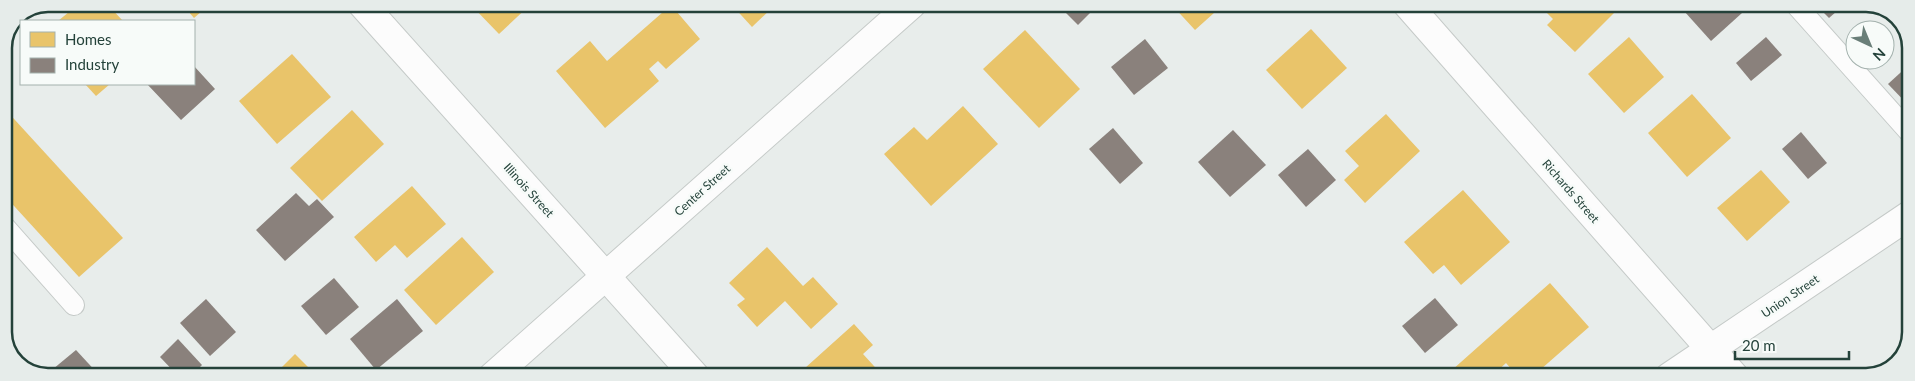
<svg xmlns="http://www.w3.org/2000/svg" width="1915" height="381" font-family="Lato,sans-serif">
  <style>
    .homes { fill: #e9c46a }
    .industry { fill: #8a817c }
    .lines { fill: none; stroke-linecap: round; stroke-linejoin: round }
    .lane-casing { stroke: #c5cac8; stroke-width: 22 }
    .street-casing { stroke: #c5cac8; stroke-width: 30 }
    .lane { stroke: #fcfcfc; stroke-width: 20 }
    .street { stroke: #fcfcfc; stroke-width: 28 }
    .labels { text-anchor: middle; dominant-baseline: central; stroke-width: 5; stroke-linejoin: round; paint-order: stroke }
    .street-label { font-size: 12px; fill: #24423a; stroke: #f7fbf9 }
    .rim { fill: none; stroke: #24423a; stroke-width: 2.5 }
  </style>
  <rect width="100%" height="100%" fill="#e8edeb"/>
  <g class="homes">
    <path d="M87 4H107L123 21H58L75 7 79 11Z"/>
    <path d="M182 4H210L194 18Z"/>
    <path d="M470 4H531L499 34Z"/>
    <path d="M731 4H776L752 27Z"/>
    <path d="M1171 4H1224L1195 30Z"/>
    <path d="M1538 4H1607L1615 12 1575 52 1547 25 1553 19Z"/>
    <path d="M671 5 700 39 666 69 658 61 649 69 659 81 605 128 556 71 590 41 607 61Z"/>
    <path d="M1311 29 1347 68 1302 109 1266 70Z"/>
    <path d="M1025 30 1080 89 1039 128 983 69Z"/>
    <path d="M1629 37 1664 77 1624 113 1588 74Z"/>
    <path d="M292 54 331 97 277 144 239 101Z"/>
    <path d="M85 84H110L96 96Z"/>
    <path d="M1692 94 1731 138 1687 177 1648 133Z"/>
    <path d="M963 106 998 144 931 206 884 154 914 127 927 140Z"/>
    <path d="M4 108 123 238 79 277 4 195Z"/>
    <path d="M352 110 384 144 322 201 290 168Z"/>
    <path d="M1386 114 1420 151 1365 203 1344 180 1359 166 1345 151Z"/>
    <path d="M1761 170 1790 202 1747 241 1717 208Z"/>
    <path d="M412 186 446 224 407 258 395 245 376 262 354 237Z"/>
    <path d="M1463 190 1510 242 1461 285 1444 265 1433 274 1404 242Z"/>
    <path d="M462 237 494 272 436 325 404 290Z"/>
    <path d="M767 247 803 286 813 277 838 304 811 329 785 301 757 327 737 305 745 299 729 283Z"/>
    <path d="M1550 283 1589 327 1532 377H1518L1506 363 1493 375 1495 377H1459L1452 370Z"/>
    <path d="M854 324 873 345 863 354 884 377H813L805 368Z"/>
    <path d="M295 354 318 377H272Z"/>
  </g>
  <g class="industry">
    <path d="M1057 4H1099L1078 25Z"/>
    <path d="M1691 4H1734L1742 13 1711 41 1684 11Z"/>
    <path d="M1816 5H1844L1829 18Z"/>
    <path d="M1766 37 1782 55 1751 81 1736 63Z"/>
    <path d="M1145 39 1168 68 1134 95 1111 67Z"/>
    <path d="M1911 63V108L1888 84Z"/>
    <path d="M194 66 215 89 181 120 147 84H194Z"/>
    <path d="M1113 128 1143 163 1120 184 1089 149Z"/>
    <path d="M1233 130 1266 165 1230 197 1198 162Z"/>
    <path d="M1801 132 1827 163 1808 179 1782 149Z"/>
    <path d="M1308 149 1336 180 1306 207 1278 175Z"/>
    <path d="M296 193 309 206 317 199 334 217 285 261 256 230Z"/>
    <path d="M334 278 359 307 326 335 301 306Z"/>
    <path d="M1435 298 1458 325 1425 353 1402 326Z"/>
    <path d="M206 299 236 332 210 356 180 323Z"/>
    <path d="M397 299 423 331 376 370 350 339Z"/>
    <path d="M178 339 202 365 190 377H179L160 357Z"/>
    <path d="M76 350 100 376H49L47 374Z"/>
  </g>
  <g class="lines">
    <g class="lane-casing">
      <g id="lane">
        <path d="M1796 5 1911 134"/>
        <path d="M4 226 74 305"/>
      </g>
    </g>
    <g class="street-casing">
      <g id="street">
        <path d="M362 4 696 377"/>
        <path d="M1407 4 1735 377"/>
        <path d="M492 377 912 4"/>
        <path d="M1669 377 1911 214"/>
      </g>
    </g>
    <use href="#lane" class="lane"/>
    <use href="#street" class="street"/>
  </g>
  <g class="labels">
    <g class="street-label">
      <text transform="translate(529 190) rotate(48)">Illinois Street</text>
      <text transform="translate(702 190) rotate(-42)">Center Street</text>
      <text transform="translate(1571 191) rotate(49)">Richards Street</text>
      <text transform="translate(1790 296) rotate(-34)">Union Street</text>
    </g>
  </g>
  <path d="M0 0H1915V381H0ZM48 12H1866A36 36 0 0 1 1902 48V332A36 36 0 0 1 1866 368H48A36 36 0 0 1 12 332V48A36 36 0 0 1 48 12Z" fill="#e6ecea" fill-rule="evenodd"/>
  <path class="rim" d="M48 12H1866A36 36 0 0 1 1902 48V332A36 36 0 0 1 1866 368H48A36 36 0 0 1 12 332V48A36 36 0 0 1 48 12Z"/>
  <rect x="20" y="20" width="175" height="65" fill="#f7fbf9" stroke="#a3b1ad"/>
  <rect x="30" y="32" width="25" height="15" fill="#e9c46a" stroke="#a3b1ad"/>
  <text x="65" y="45" font-size="15" fill="#24423a">Homes</text>
  <rect x="30" y="58" width="25" height="15" fill="#8a817c" stroke="#a3b1ad"/>
  <text x="65" y="70" font-size="15" fill="#24423a">Industry</text>
  <g transform="translate(1870 45) rotate(136)"><circle r="24" fill="#f7fbf9" stroke="#a3b1ad"/>
  <path d="M0-4L9 19L0 12L-9 19Z" fill="#697e78"/>
  <text y="-8" font-size="14" font-weight="bold" text-anchor="middle" fill="#24423a">N</text>
  </g>
  <path d="M1735 351v8h114v-8" fill="none" stroke="#24423a" stroke-width="2.5"/>
  <text x="1742" y="351" font-size="15" fill="#24423a" stroke="#f7fbf9" stroke-width="4" paint-order="stroke">20 m</text>
</svg>
